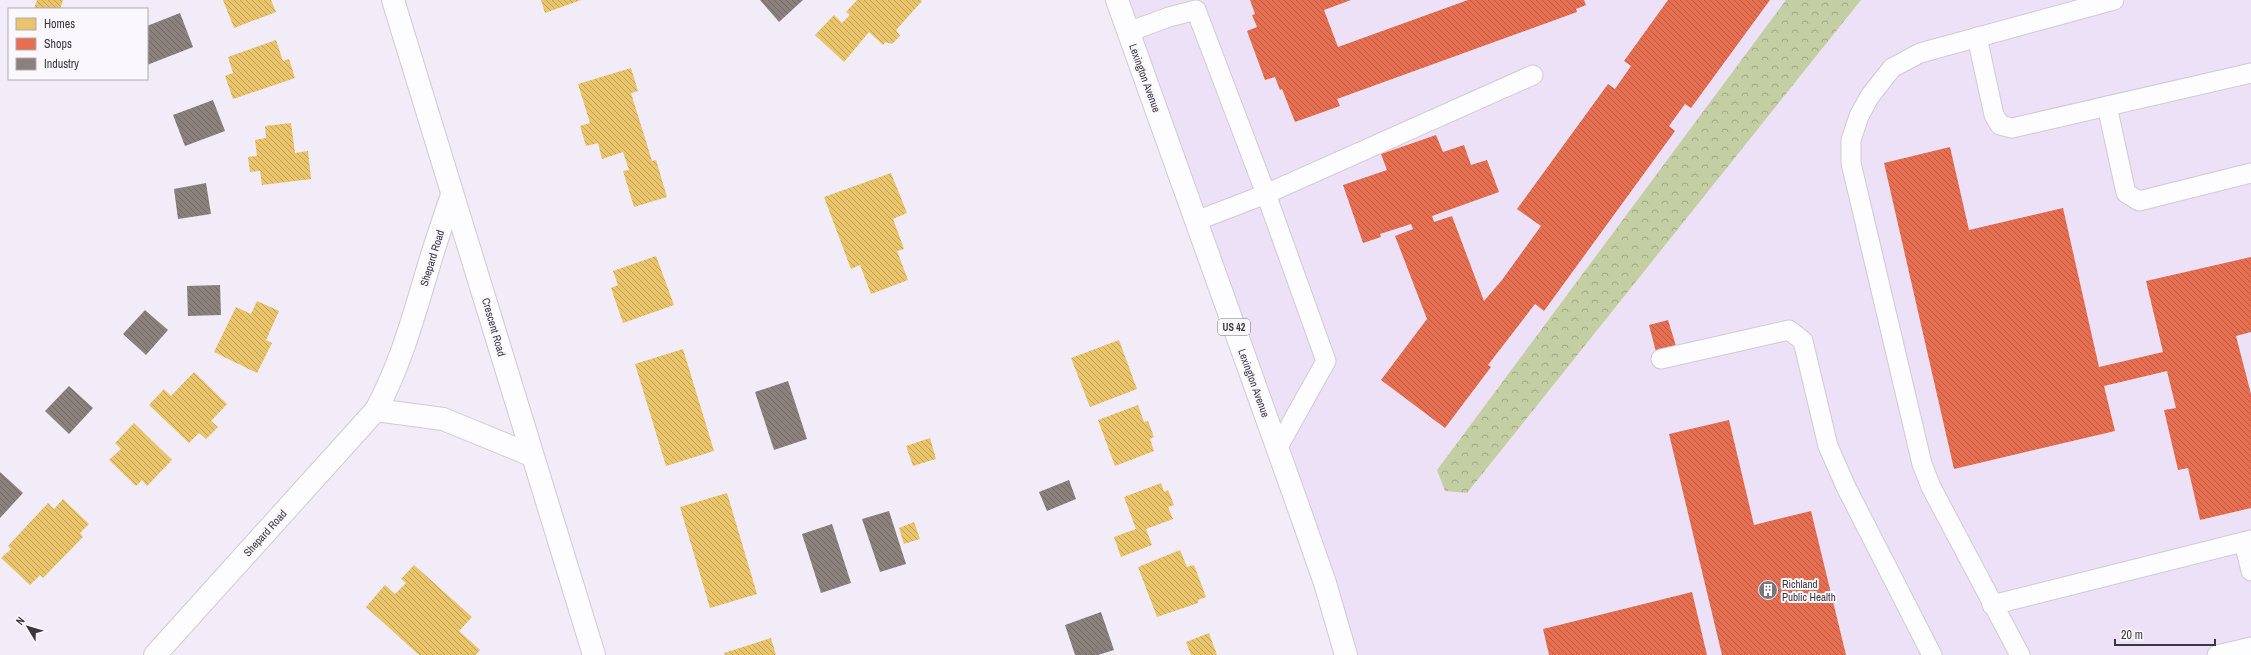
<svg xmlns="http://www.w3.org/2000/svg" width="2251" height="655" font-family="'Archivo Narrow',sans-serif">
  <style>
    .built { fill: #ede1f7 }
    .forest { fill: url(#forest-crowns) }
    .homes { fill: url(#homes-back-hatch) }
    .shops { fill: url(#shops-back-hatch) }
    .industry { fill: url(#industry-back-hatch) }
    .lines { fill: none; stroke-linecap: round; stroke-linejoin: round }
    .lane-casing { stroke: #cfcad4; stroke-width: 21 }
    .street-casing { stroke: #cfcad4; stroke-width: 24 }
    .primary-casing { stroke: #cfcad4; stroke-width: 24 }
    .lane { stroke: #fdfcfe; stroke-width: 19 }
    .street { stroke: #fdfcfe; stroke-width: 22 }
    .primary { stroke: #fdfcfe; stroke-width: 22 }
    .labels { text-anchor: middle; dominant-baseline: central; stroke-width: 4; stroke-linejoin: round; paint-order: stroke }
    .shield { fill: #faf8fd; stroke: #747078; stroke-width: 1 }
    .shield-label { font-size: 10px; font-weight: bold; fill: #3b363f }
    .street-label { font-size: 11px; fill: #3b363f; stroke: #faf8fd }
    .poi-label { font-size: 11px; fill: #3b363f; stroke: #faf8fd; text-anchor: start }
  </style>
  <defs>
    <pattern id="forest-crowns" width="20" height="18" patternUnits="userSpaceOnUse"><rect width="20" height="18" fill="#c3cea2"/><path d="M2 6a3 3 0 1 1 6 0M12 15a3 3 0 1 1 6 0" fill="none" stroke="#a0a885"/></pattern>
    <pattern id="homes-back-hatch" width="6" height="6" patternUnits="userSpaceOnUse"><rect width="6" height="6" fill="#e9c46a"/><path d="M-1 5l2 2M0 0l6 6M5-1l2 2" fill="none" stroke="#bea059"/></pattern>
    <pattern id="shops-back-hatch" width="6" height="6" patternUnits="userSpaceOnUse"><rect width="6" height="6" fill="#e76f51"/><path d="M-1 5l2 2M0 0l6 6M5-1l2 2" fill="none" stroke="#bc5c45"/></pattern>
    <pattern id="industry-back-hatch" width="6" height="6" patternUnits="userSpaceOnUse"><rect width="6" height="6" fill="#8a817c"/><path d="M-1 5l2 2M0 0l6 6M5-1l2 2" fill="none" stroke="#726a67"/></pattern>
  </defs>
  <rect width="100%" height="100%" fill="#f2ebf8"/>
  <path class="built" d="M1110 0H1786L1437 470 1467 493 1861 0H2251V655H1346Z"/>
  <path class="forest" d="M1786 0H1861L1467 493 1445 491 1437 470Z"/>
  <g class="homes">
    <path d="M37 0H63L60 9H34Z"/>
    <path d="M223 0H271L276 12 234 28Z"/>
    <path d="M541 0H581L545 13Z"/>
    <path d="M857 0H921L922 1 896 30 900 36 892 44 885 42 883 45 869 32 844 62 815 35 834 15 842 23 850 15 846 12Z"/>
    <path d="M276 40 283 61 289 59 295 78 233 99 225 76 233 73 228 57Z"/>
    <path d="M631 68 638 91 631 93 652 161 656 160 667 197 634 207 623 171 629 170 623 152 602 159 598 143 586 146 580 126 590 123 578 84Z"/>
    <path d="M291 123 295 153 308 151 311 179 262 185 260 171 250 172 248 157 257 156 255 140 266 138 265 126Z"/>
    <path d="M891 173 907 213 893 219 904 249 897 251 908 280 871 294 860 265 851 269 824 197Z"/>
    <path d="M656 256 674 305 623 323 611 288 618 285 613 271Z"/>
    <path d="M257 301 279 311 266 340 272 343 257 373 214 352 236 307 251 314Z"/>
    <path d="M1119 340 1137 389 1090 407 1071 358Z"/>
    <path d="M683 349 714 451 666 466 635 364Z"/>
    <path d="M194 372 227 404 211 421 218 427 206 439 199 433 189 443 149 405 164 389 171 396Z"/>
    <path d="M1138 405 1144 422 1148 421 1154 437 1150 439 1154 451 1115 466 1098 420Z"/>
    <path d="M134 423 172 460 147 486 142 480 136 486 109 460 121 449 115 443Z"/>
    <path d="M930 438 936 459 913 466 906 446Z"/>
    <path d="M1161 483 1164 492 1168 490 1174 505 1168 507 1173 519 1146 529 1152 545 1121 557 1114 537 1136 529 1124 497Z"/>
    <path d="M727 493 757 594 710 608 680 507Z"/>
    <path d="M63 499 89 524 80 533 83 537 43 578 40 575 30 585 1 558 11 549 8 546 48 503 54 509Z"/>
    <path d="M914 522 920 539 904 544 899 528Z"/>
    <path d="M1180 550 1187 567 1194 565 1206 597 1198 600V603L1157 617 1138 567Z"/>
    <path d="M414 565 472 617 459 631 480 650 476 655H419L366 607 385 585 395 594 406 583 401 579Z"/>
    <path d="M1209 633 1217 655H1191L1186 642Z"/>
    <path d="M771 638 776 655H725L724 653Z"/>
  </g>
  <g class="shops">
    <path d="M1250 0H1351L1324 10 1338 47 1468 0H1584L1586 5 1576 9 1577 12 1337 99 1340 106 1295 122 1282 89 1280 90 1275 77 1265 80 1247 31 1257 27 1252 15 1255 14Z"/>
    <path d="M1668 0H1770L1691 108 1685 104 1669 126 1675 131 1544 311 1535 304 1488 365 1491 367 1445 428 1381 380 1427 319 1395 236 1413 229 1411 224 1380 234 1381 237 1363 243 1343 185 1387 170 1381 154 1436 135 1443 152 1464 145 1471 165 1487 160 1499 192 1432 216 1434 222 1452 216 1484 301 1502 280 1541 226 1517 209 1608 84 1615 89 1631 66 1624 61Z"/>
    <path d="M1950 147 1969 230 2063 208 2099 367 2163 352 2146 281 2251 257V332L2236 336 2251 394V508L2200 520 2188 468 2178 470 2164 410 2176 408 2167 371 2104 386 2115 431 1954 469 1884 163Z"/>
    <path d="M1668 320 1676 346 1656 352 1649 325Z"/>
    <path d="M1729 420 1754 525 1811 511 1846 655H1722L1669 434Z"/>
    <path d="M1692 592 1707 655H1549L1543 629Z"/>
  </g>
  <g class="industry">
    <path d="M760 0H803L779 22Z"/>
    <path d="M180 13 193 47 147 65V26Z"/>
    <path d="M213 100 225 131 185 146 173 115Z"/>
    <path d="M206 183 211 214 178 219 174 189Z"/>
    <path d="M220 285 221 315 188 316 187 286Z"/>
    <path d="M145 310 168 330 146 355 123 334Z"/>
    <path d="M788 381 807 439 774 450 755 392Z"/>
    <path d="M69 386 93 408 69 434 45 411Z"/>
    <path d="M0 472 23 493 0 518Z"/>
    <path d="M1069 480 1076 499 1047 511 1039 492Z"/>
    <path d="M889 511 906 564 880 572 862 519Z"/>
    <path d="M832 524 851 583 821 593 802 534Z"/>
    <path d="M1101 612 1114 650 1098 655H1075L1065 625Z"/>
  </g>
  <g class="lines">
    <g class="lane-casing">
      <g id="lane">
        <path d="M1128 32 1169 17 1196 10 1266 194 1533 75"/>
        <path d="M1977 37 1994 115 2000 125 2012 128 2251 73"/>
        <path d="M2107 106 2126 193 2139 201 2251 173"/>
        <path d="M1196 221 1266 194 1326 361 1277 449"/>
        <path d="M1661 359 1789 330 1803 341 1828 446 1846 487 1932 655"/>
        <path d="M2244 542 2251 571"/>
        <path d="M1992 605 2251 540"/>
        <path d="M2020 655 1931 487 1922 464 1851 163V140L1859 116 1870 96 1892 68 1920 53 2114 0"/>
        <path d="M2217 655 2251 647"/>
      </g>
    </g>
    <g class="street-casing">
      <g id="street">
        <path d="M393 0 594 655"/>
        <path d="M376 410C401 364 414 315 429 265 436 241 444 218 452 195"/>
        <path d="M155 655 376 410 443 419 531 455"/>
      </g>
    </g>
    <g class="primary-casing">
      <path id="primary" d="M1117 0 1297 503 1325 583 1346 655"/>
    </g>
    <use href="#lane" class="lane"/>
    <use href="#street" class="street"/>
    <use href="#primary" class="primary"/>
  </g>
  <defs>
    <g id="building-disc" transform="scale(1)"><circle r="9.5" fill="#7b7580" stroke="#faf8fd"/><path d="M-4-6H4V6H1V3H-1V6H-4ZM-2.5-4.3h1.7v1.8h-1.7ZM.8-4.3h1.7v1.8H.8ZM-2.5-1h1.7V.8h-1.7ZM.8-1h1.7V.8H.8Z" fill="#fff"/></g>
  </defs>
  <g fill-rule="evenodd">
    <use href="#building-disc" x="1768" y="590"/>
  </g>
  <g class="labels">
    <rect class="shield" x="1218" y="319" width="32" height="16" rx="3"/>
    <g class="shield-label">
      <text x="1234" y="327">US 42</text>
    </g>
    <g class="street-label">
      <text transform="translate(1145 78) rotate(70)">Lexington Avenue</text>
      <text transform="translate(432 258) rotate(-73)">Shepard Road</text>
      <text transform="translate(494 327) rotate(74)">Crescent Road</text>
      <text transform="translate(1254 383) rotate(70)">Lexington Avenue</text>
      <text transform="translate(265 533) rotate(-48)">Shepard Road</text>
    </g>
    <g class="poi-label">
      <text x="1782" y="584">Richland<tspan x="1782" dy="13">Public Health</tspan></text>
    </g>
  </g>
  <rect x="8" y="8" width="140" height="72" fill="#faf8fd" stroke="#aeaab1"/>
  <rect x="16" y="18" width="20" height="12" fill="#e9c46a" stroke="#aeaab1"/>
  <text x="44" y="28" font-size="12" fill="#3b363f">Homes</text>
  <rect x="16" y="38" width="20" height="12" fill="#e76f51" stroke="#aeaab1"/>
  <text x="44" y="48" font-size="12" fill="#3b363f">Shops</text>
  <rect x="16" y="58" width="20" height="12" fill="#8a817c" stroke="#aeaab1"/>
  <text x="44" y="68" font-size="12" fill="#3b363f">Industry</text>
  <g transform="translate(28 627) rotate(308)" stroke="#faf8fd" stroke-width="3" paint-order="stroke">
  <path d="M0-3L7 15L0 10L-7 15Z" fill="#3b363f"/>
  <text y="-6" font-size="11" font-weight="bold" text-anchor="middle" fill="#3b363f">N</text>
  </g>
  <path d="M2115 639v6h100v-6" fill="none" stroke="#3b363f" stroke-width="2"/>
  <text x="2121" y="639" font-size="12" fill="#3b363f" stroke="#faf8fd" stroke-width="3" paint-order="stroke">20 m</text>
</svg>
